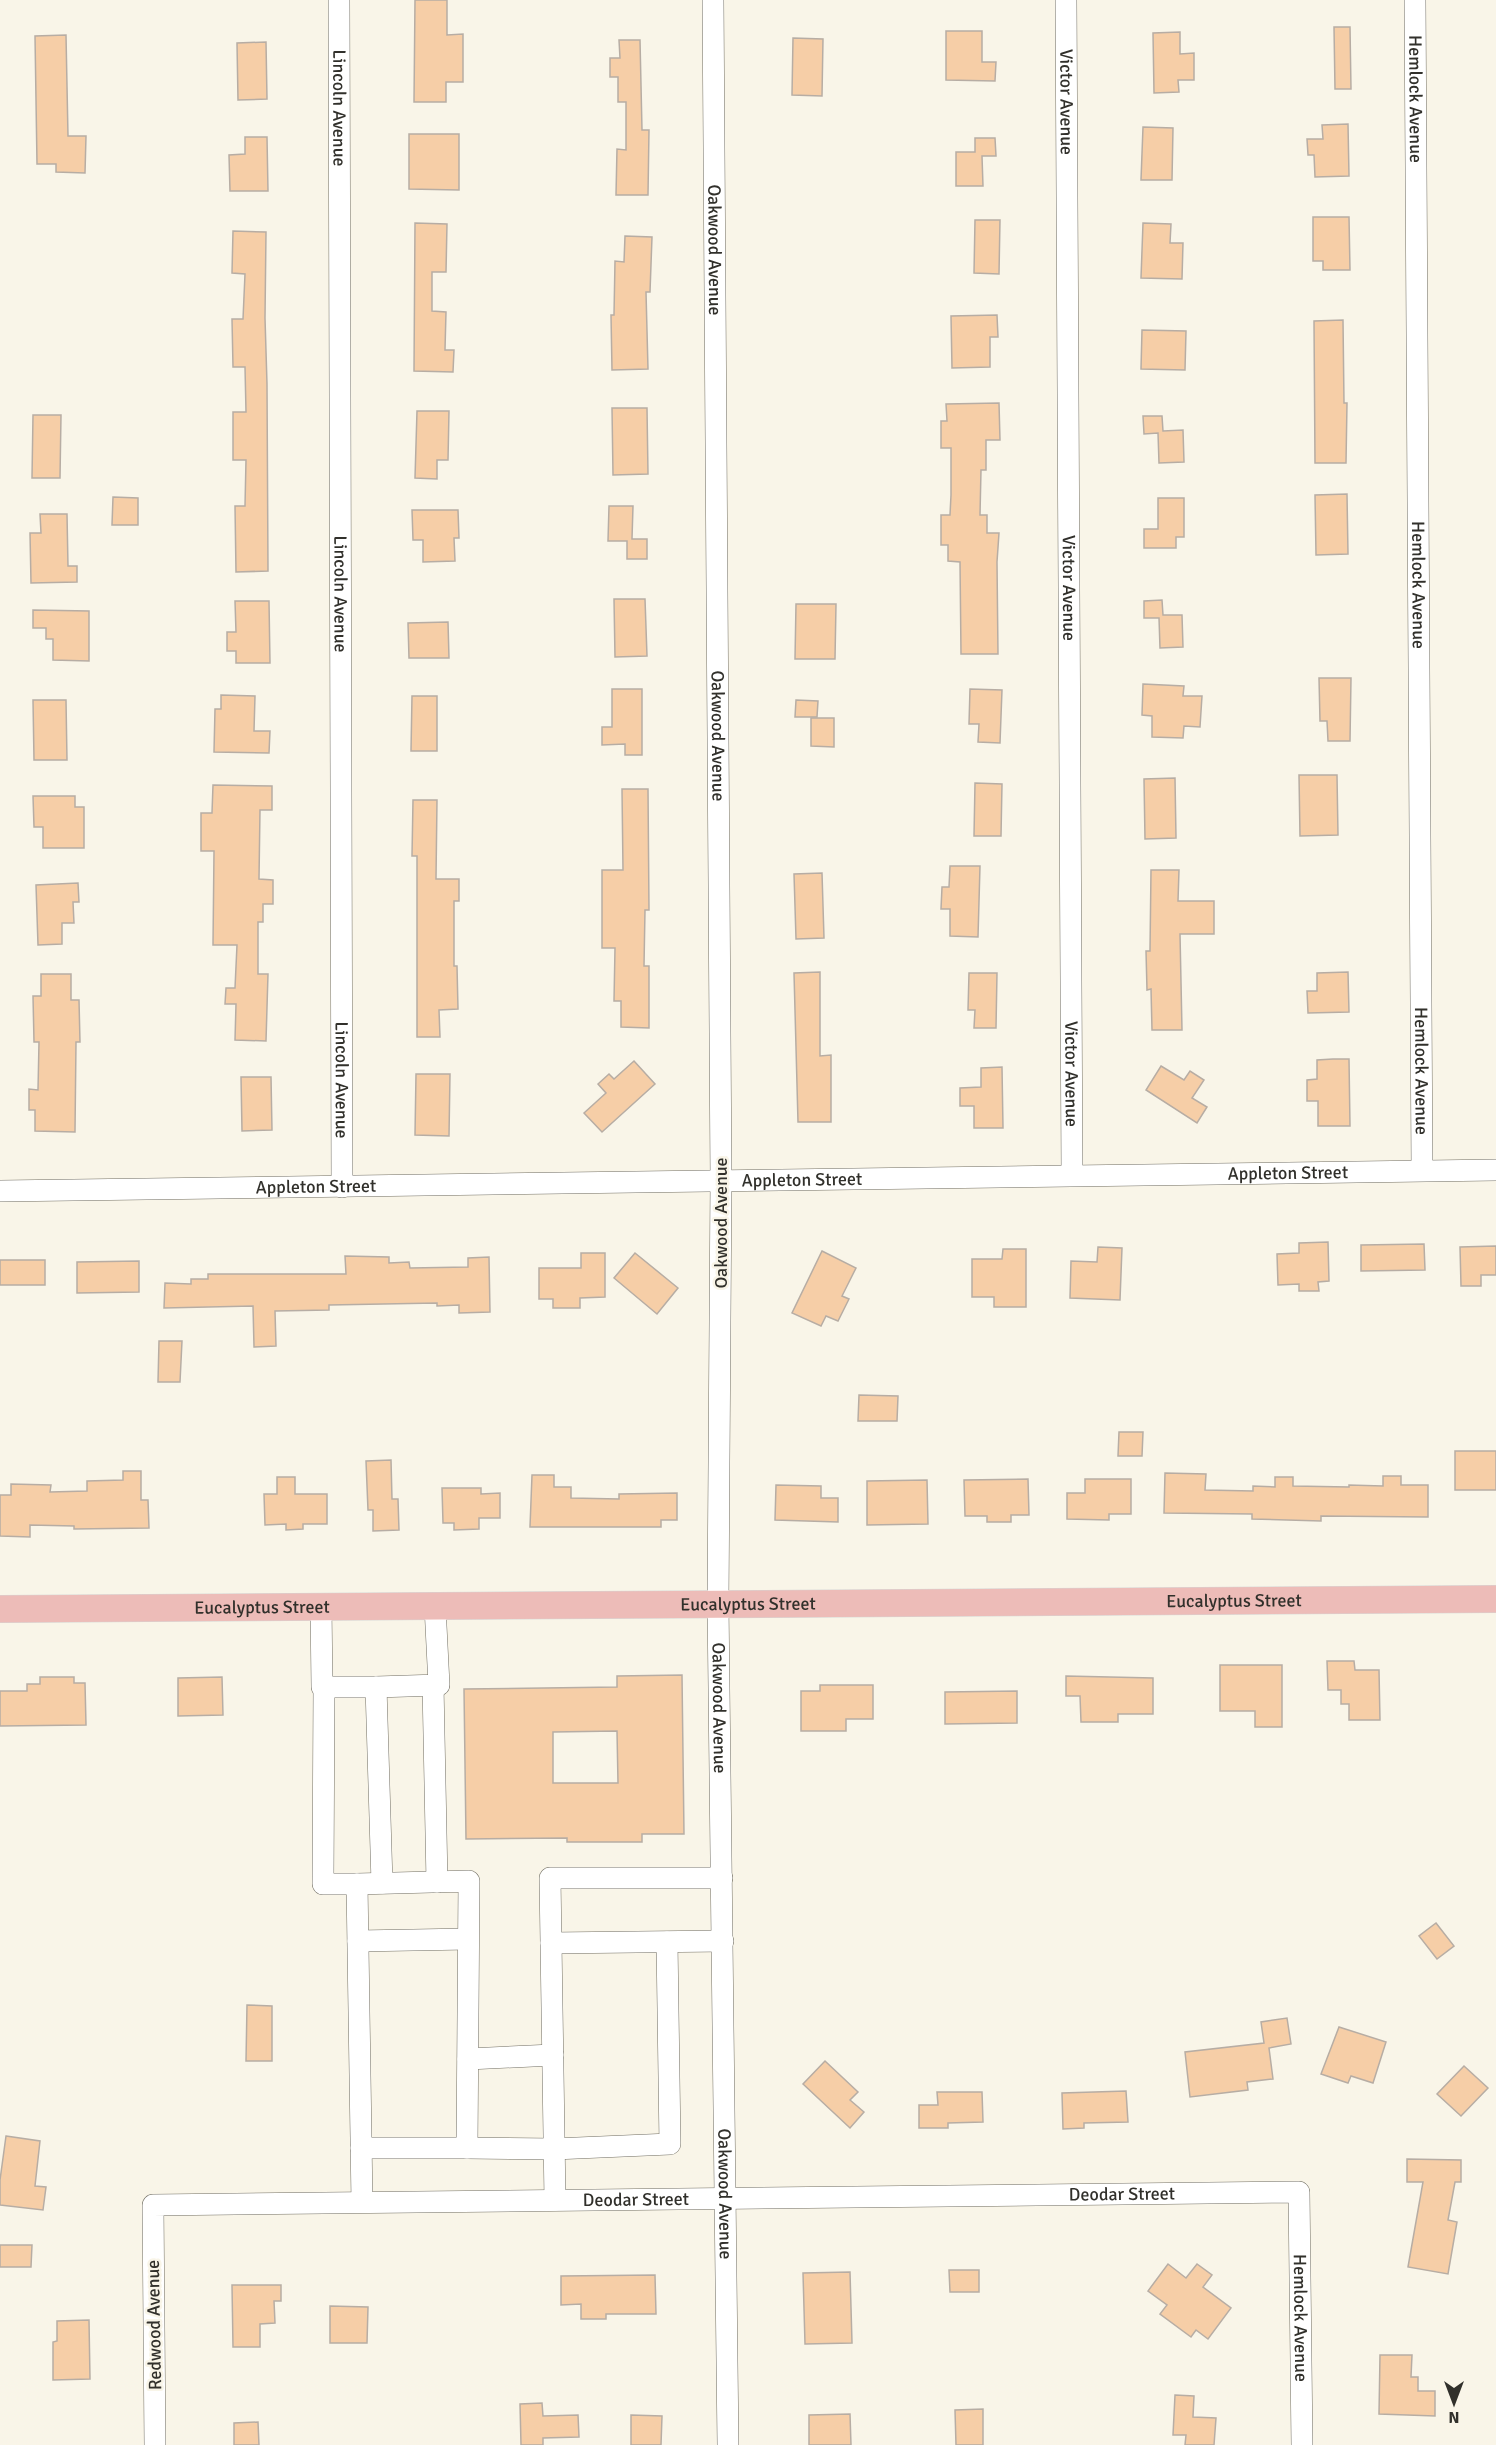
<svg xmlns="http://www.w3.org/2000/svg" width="1496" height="2445" font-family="Signika,sans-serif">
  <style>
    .building { fill: #f6cea7; stroke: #b7ada4; stroke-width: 1.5; fill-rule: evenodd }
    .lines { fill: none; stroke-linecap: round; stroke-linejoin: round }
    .minor-casing { stroke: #726f64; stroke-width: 22 }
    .major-casing { stroke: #d6d6d5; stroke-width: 28 }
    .minor { stroke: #fff; stroke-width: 21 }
    .major { stroke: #edbcb8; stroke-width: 27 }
    .labels { text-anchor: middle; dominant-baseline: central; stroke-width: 5; stroke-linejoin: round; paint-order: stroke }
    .street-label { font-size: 18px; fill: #31302b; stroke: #f9f5e8 }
  </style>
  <rect width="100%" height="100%" fill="#f9f5e8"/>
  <g class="building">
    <path d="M415 0H447V35L463 34V82H446V102H414Z"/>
    <path d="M1334 27H1350L1351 89H1335Z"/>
    <path d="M946 31H982V62H996L995 81 946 80Z"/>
    <path d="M1180 32V54L1194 53V80H1178L1179 92 1154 93 1153 33Z"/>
    <path d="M66 35 68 136H86L85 173 56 172V164H37L35 36Z"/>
    <path d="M793 38 823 39 822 96 792 95Z"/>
    <path d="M619 40H640L642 130H649L648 195H616L617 149 626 150V102H618V77H610V58H620Z"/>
    <path d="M266 42 267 99 238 100 237 43Z"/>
    <path d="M1348 124 1349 176 1315 177 1314 155H1308L1307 139H1323L1322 125Z"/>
    <path d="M1143 127 1173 128 1172 180H1141Z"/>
    <path d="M409 134H459V190L409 189Z"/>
    <path d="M245 137H267L268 191H230L229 155 245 154Z"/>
    <path d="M975 138H995L996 156H982L983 186H956V152H975Z"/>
    <path d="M1313 217H1349L1350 270H1323V261H1313Z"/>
    <path d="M975 220H1000L999 274 974 273Z"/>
    <path d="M415 223 447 224 446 272H432V311L446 312 445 350H454L453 372 414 371Z"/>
    <path d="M1143 223 1171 224 1170 243H1183L1182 279 1141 278Z"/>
    <path d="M233 231 266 232 265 318 267 384 268 571 236 572 235 506H245L246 460H233V412H246L245 367H233L232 319H243L245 274 232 273Z"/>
    <path d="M625 236 652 237 650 292H646L648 369 612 370 611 315H614L615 261 624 262Z"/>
    <path d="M997 315 998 337H990V367L952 368 951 316Z"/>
    <path d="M1343 320 1344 403H1347L1346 463H1315L1314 321Z"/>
    <path d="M1142 330 1186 331 1185 370 1141 369Z"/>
    <path d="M999 403 1000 440H986V470H981L980 515H987V533H999L997 562 998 654H961L960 562 948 561V545H941V515H950L951 495V448H941V421H947L946 404Z"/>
    <path d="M612 408H647L648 474 613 475Z"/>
    <path d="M417 411H449L448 460H437V479L415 478Z"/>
    <path d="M33 415H61L60 478H32Z"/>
    <path d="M1143 416H1162L1163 431 1183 430 1184 462 1159 463 1158 433 1144 434Z"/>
    <path d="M1347 494 1348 554 1316 555 1315 495Z"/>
    <path d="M113 497 138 498V525H112Z"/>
    <path d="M1158 498H1184V537H1176V548H1144V529H1158Z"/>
    <path d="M609 506H633L632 539H647V559H627V541H608Z"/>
    <path d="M412 510H458L459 538H454L455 561 423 562V540H413Z"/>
    <path d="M40 514H67L68 566H77V582L31 583 30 533H41Z"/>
    <path d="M614 599H645L647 656 615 657Z"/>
    <path d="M1162 600 1163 615H1182L1183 647 1160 648 1159 618H1144V601Z"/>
    <path d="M235 601H269L270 663H236V651H227V632H236Z"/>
    <path d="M796 604H836L835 659H795Z"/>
    <path d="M33 610 89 611V661L53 660V639H46V628H33Z"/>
    <path d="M448 622 449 658H409L408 623Z"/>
    <path d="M1319 678H1351L1350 741H1328L1327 721H1320Z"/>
    <path d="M1143 684 1184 686 1183 696H1202L1200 727 1184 726 1183 738 1152 737V716L1142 715Z"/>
    <path d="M612 689H642V755H625V744L602 745V727H612Z"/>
    <path d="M970 689 1002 690 1000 743 978 742 979 724H969Z"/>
    <path d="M221 695 255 696 254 731H270L269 753 214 752 215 709H221Z"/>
    <path d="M412 696H437V751H411Z"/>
    <path d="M33 700H66L67 760H34Z"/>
    <path d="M796 700 818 701 817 717H795Z"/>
    <path d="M811 718H834V747L811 746Z"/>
    <path d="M1299 775H1337L1338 835 1300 836Z"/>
    <path d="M1175 778 1176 838 1145 839 1144 779Z"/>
    <path d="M975 783 1002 784 1001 836H974Z"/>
    <path d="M213 785 272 786V810H260L259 879 273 880V904H263V922H258V974H268L266 1041 235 1040 236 1004H225L226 988H235L237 945H213L214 851H201V813H212Z"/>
    <path d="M622 789H648L649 910H645L644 966H649V1028L621 1027V1001H614L615 948H602V870H623Z"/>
    <path d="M33 796H75V807H84V848H43V827H34Z"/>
    <path d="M413 800H437L436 879H459V901H454V966H457L458 1009 439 1010 440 1037H417V856H412Z"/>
    <path d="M950 866H980L978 937 950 936V909H941L942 887H949Z"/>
    <path d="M1151 870H1179L1178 901H1214V934H1180L1182 1030H1152L1151 989 1147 990 1146 951H1150Z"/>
    <path d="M822 873 824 938 796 939 794 874Z"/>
    <path d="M78 883 79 902H73L74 923H62V944L38 945 36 885Z"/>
    <path d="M820 972V1056L831 1055V1122H798L794 973Z"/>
    <path d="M1348 972 1349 1012 1308 1013 1307 991H1317V973Z"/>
    <path d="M969 973H997L996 1028H974L975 1010H968Z"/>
    <path d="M41 974H71V1000H79L80 1042H76L75 1132 35 1131V1110H29V1089L38 1090 39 1042H34L33 996H41Z"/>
    <path d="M1333 1059H1349L1350 1126H1318V1101H1307V1080L1317 1079V1060Z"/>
    <path d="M634 1061 655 1084 602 1132 584 1113 606 1093 598 1084 609 1074 614 1079Z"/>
    <path d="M1161 1066 1184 1080 1190 1071 1204 1080 1192 1098 1207 1107 1197 1123 1146 1090Z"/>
    <path d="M1002 1067 1003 1128H974V1106H960V1088L981 1087V1068Z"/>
    <path d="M416 1074H450L449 1136 415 1135Z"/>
    <path d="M241 1077H271L272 1130 242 1131Z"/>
    <path d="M1328 1242 1329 1281 1318 1282 1319 1291H1299V1284L1278 1285 1277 1254 1299 1253V1243Z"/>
    <path d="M1424 1244 1425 1270 1361 1271V1245Z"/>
    <path d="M1496 1246V1275H1481V1286H1461L1460 1247Z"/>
    <path d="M1098 1247 1122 1248 1120 1300 1070 1298 1071 1261 1097 1262Z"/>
    <path d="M1003 1249H1026V1307H994V1297H972V1259H1002Z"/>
    <path d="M822 1251 856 1268 842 1296 849 1299 838 1321 826 1316 821 1326 792 1313Z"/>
    <path d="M581 1253H605V1297L580 1298V1308H553V1299H539V1268H581Z"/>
    <path d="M635 1253 678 1288 657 1314 614 1278Z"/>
    <path d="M345 1256 389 1257V1263L409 1262 410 1268 468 1267V1258L489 1257 490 1312 459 1313V1305L437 1306V1303L329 1305V1310L275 1311 276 1346 254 1347 253 1306 164 1308 165 1283 191 1284V1279H208V1274H346Z"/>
    <rect x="0" y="1260" width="45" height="25"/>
    <path d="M139 1261V1292L77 1293V1262Z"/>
    <path d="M159 1341H182L180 1382H158Z"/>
    <path d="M859 1395 898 1396 897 1421H858Z"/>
    <path d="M1119 1432H1143L1142 1456H1118Z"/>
    <rect x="1455" y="1451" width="41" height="39"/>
    <path d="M391 1460 392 1499H398L399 1530 373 1531V1510H368L366 1461Z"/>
    <path d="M123 1471H141V1500H148L149 1528 74 1529V1526L30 1525V1537L0 1536V1495H11V1484L51 1485 50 1492 87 1491V1481L123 1480Z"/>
    <path d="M1165 1473 1206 1474 1205 1490 1253 1491V1486L1275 1487V1477H1293V1486L1349 1487V1485L1383 1486V1476H1401V1485H1428V1517L1321 1516V1521L1252 1519V1514L1164 1513Z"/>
    <path d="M532 1475H554V1487H571V1498L619 1499V1494L677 1493V1520H661V1527H530Z"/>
    <path d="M277 1477H295V1494H327V1524H303V1529L286 1530V1524L265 1525 264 1494H277Z"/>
    <path d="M1028 1479 1029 1515H1011V1522H987V1516H965L964 1480Z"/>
    <path d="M1085 1479H1131V1514H1109V1520L1067 1519V1493H1085Z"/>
    <path d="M927 1480 928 1524 867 1525V1481Z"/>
    <path d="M776 1485 821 1486V1498H838V1522L775 1520Z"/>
    <path d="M442 1488H481V1494L500 1493V1518H479V1529L454 1530V1523H443Z"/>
    <path d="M1327 1661H1354L1355 1670H1379L1380 1720H1349V1704H1341V1690H1328Z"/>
    <path d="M1220 1665H1282V1727H1255V1711H1220Z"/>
    <path d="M682 1675 684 1834H642V1842H567V1838L466 1839 464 1689 617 1687V1676ZM617 1731 618 1783H553V1732Z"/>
    <path d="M1066 1676 1153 1678V1714H1118V1722H1081L1080 1696H1066Z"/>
    <path d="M40 1677H74V1683H85L86 1725 0 1726V1691H27V1684H40Z"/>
    <path d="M222 1677 223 1715 178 1716V1678Z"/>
    <path d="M820 1685H873V1719H846V1731H801V1691H820Z"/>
    <path d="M1017 1691V1723L945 1724V1692Z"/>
    <path d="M1436 1923 1454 1946 1437 1959 1419 1936Z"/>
    <path d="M247 2005 272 2006V2061H246Z"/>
    <path d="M1287 2018 1291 2044 1269 2048 1273 2079 1247 2082 1248 2090 1190 2097 1185 2052 1264 2043 1261 2022Z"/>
    <path d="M1339 2027 1386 2042 1373 2083 1351 2076 1348 2083 1321 2074Z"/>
    <path d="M825 2061 858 2092 850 2100 864 2112 850 2128 803 2084Z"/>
    <path d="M1464 2066 1488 2088 1461 2116 1437 2094Z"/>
    <path d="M1126 2091 1128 2122 1084 2123V2128L1063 2129 1062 2093Z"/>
    <path d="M937 2092H982L983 2122 948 2123V2128H919V2105H938Z"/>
    <path d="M6 2136 40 2141 35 2186 46 2187 43 2210 0 2205V2180Z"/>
    <path d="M1407 2159 1461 2160V2182H1455L1448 2220 1457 2222 1448 2274 1408 2267 1423 2182H1407Z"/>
    <path d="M0 2245H32L31 2267H0Z"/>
    <path d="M1168 2264 1186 2278 1197 2264 1212 2275 1203 2287 1231 2308 1208 2339 1196 2330 1191 2337 1160 2314 1167 2305 1148 2291Z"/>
    <path d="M949 2270H979V2292H950Z"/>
    <path d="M850 2272 852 2343 805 2344 803 2273Z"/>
    <path d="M655 2275 656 2314H606V2319H581V2304L561 2305V2276Z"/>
    <path d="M232 2285H281V2301H274L275 2323 260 2324V2347H233Z"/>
    <path d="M330 2306 368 2307 367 2343H330Z"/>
    <path d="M89 2320 90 2379 53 2380V2342L57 2341V2321Z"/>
    <path d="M1380 2355H1412L1411 2377H1418V2391H1435V2416L1379 2414Z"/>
    <path d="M1175 2395 1194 2396 1193 2417 1216 2418 1214 2445H1185L1186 2435H1173Z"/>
    <path d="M542 2403 543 2416 578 2415 579 2437 543 2438V2445H521L520 2404Z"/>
    <path d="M983 2409V2445H956L955 2410Z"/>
    <path d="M850 2414 851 2445H809V2415Z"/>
    <path d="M631 2415 662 2416 661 2445H631Z"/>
    <path d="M258 2422 259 2445H234V2423Z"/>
  </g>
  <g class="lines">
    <g class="minor-casing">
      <g id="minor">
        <path id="s1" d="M339 0 342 1187"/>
        <path id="s2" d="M713 0 721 1180 718 1604 728 2445"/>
        <path id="s3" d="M1066 0 1072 1175"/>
        <path id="s4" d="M1415 0 1422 1170"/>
        <path id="s5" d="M0 1191 1496 1170"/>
        <path d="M321 1606 322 1687H376L382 1883"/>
        <path d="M433 1685 437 1882"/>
        <path d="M324 1687 323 1884H357"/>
        <path d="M376 1687 439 1685 435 1606"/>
        <path d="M358 1941 468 1939"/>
        <path d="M551 1943 723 1941"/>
        <path d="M468 2059 553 2055"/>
        <path d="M361 2148H467"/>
        <path d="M555 2200 550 1878H722"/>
        <path d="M362 2202 357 1884 469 1881 467 2148 554 2149 670 2144 667 1942"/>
        <path id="s6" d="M155 2445 153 2205 1299 2192 1302 2445"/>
      </g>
    </g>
    <g class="major-casing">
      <g id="major">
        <path id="s7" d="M0 1609 1496 1599"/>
      </g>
    </g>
    <use href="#minor" class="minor"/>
    <use href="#major" class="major"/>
  </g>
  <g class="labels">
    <g class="street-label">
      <text stroke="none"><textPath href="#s4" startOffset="99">Hemlock Avenue</textPath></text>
      <text stroke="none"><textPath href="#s3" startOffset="102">Victor Avenue</textPath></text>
      <text stroke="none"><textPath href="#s1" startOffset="108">Lincoln Avenue</textPath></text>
      <text stroke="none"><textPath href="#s2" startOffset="250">Oakwood Avenue</textPath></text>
      <text stroke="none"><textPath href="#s4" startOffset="585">Hemlock Avenue</textPath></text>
      <text stroke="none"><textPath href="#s3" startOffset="588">Victor Avenue</textPath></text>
      <text stroke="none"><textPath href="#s1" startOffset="594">Lincoln Avenue</textPath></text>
      <text stroke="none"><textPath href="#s2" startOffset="736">Oakwood Avenue</textPath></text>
      <text stroke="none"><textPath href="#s4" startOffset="1071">Hemlock Avenue</textPath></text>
      <text stroke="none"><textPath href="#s3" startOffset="1074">Victor Avenue</textPath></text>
      <text stroke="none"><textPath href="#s1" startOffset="1080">Lincoln Avenue</textPath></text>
      <text stroke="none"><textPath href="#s5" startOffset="1288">Appleton Street</textPath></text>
      <text stroke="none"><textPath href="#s5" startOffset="802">Appleton Street</textPath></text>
      <text stroke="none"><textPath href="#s5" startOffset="316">Appleton Street</textPath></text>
      <text transform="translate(721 1223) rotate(-90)">Oakwood Avenue</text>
      <text stroke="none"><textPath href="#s7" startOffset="1234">Eucalyptus Street</textPath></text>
      <text stroke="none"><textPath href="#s7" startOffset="748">Eucalyptus Street</textPath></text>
      <text stroke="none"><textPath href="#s7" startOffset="262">Eucalyptus Street</textPath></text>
      <text stroke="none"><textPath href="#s2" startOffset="1708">Oakwood Avenue</textPath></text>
      <text stroke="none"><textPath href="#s2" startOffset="2194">Oakwood Avenue</textPath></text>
      <text stroke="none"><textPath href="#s6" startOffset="1209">Deodar Street</textPath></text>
      <text stroke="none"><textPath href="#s6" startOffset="723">Deodar Street</textPath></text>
      <text stroke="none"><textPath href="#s6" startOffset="1512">Hemlock Avenue</textPath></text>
      <text transform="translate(154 2325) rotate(-91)">Redwood Avenue</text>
    </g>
  </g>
  <g transform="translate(1454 2403) rotate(180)" stroke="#f9f5e8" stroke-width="4.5" paint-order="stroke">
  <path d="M0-4.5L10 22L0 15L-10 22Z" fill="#31302b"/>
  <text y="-9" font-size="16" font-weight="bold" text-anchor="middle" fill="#31302b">N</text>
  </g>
</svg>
